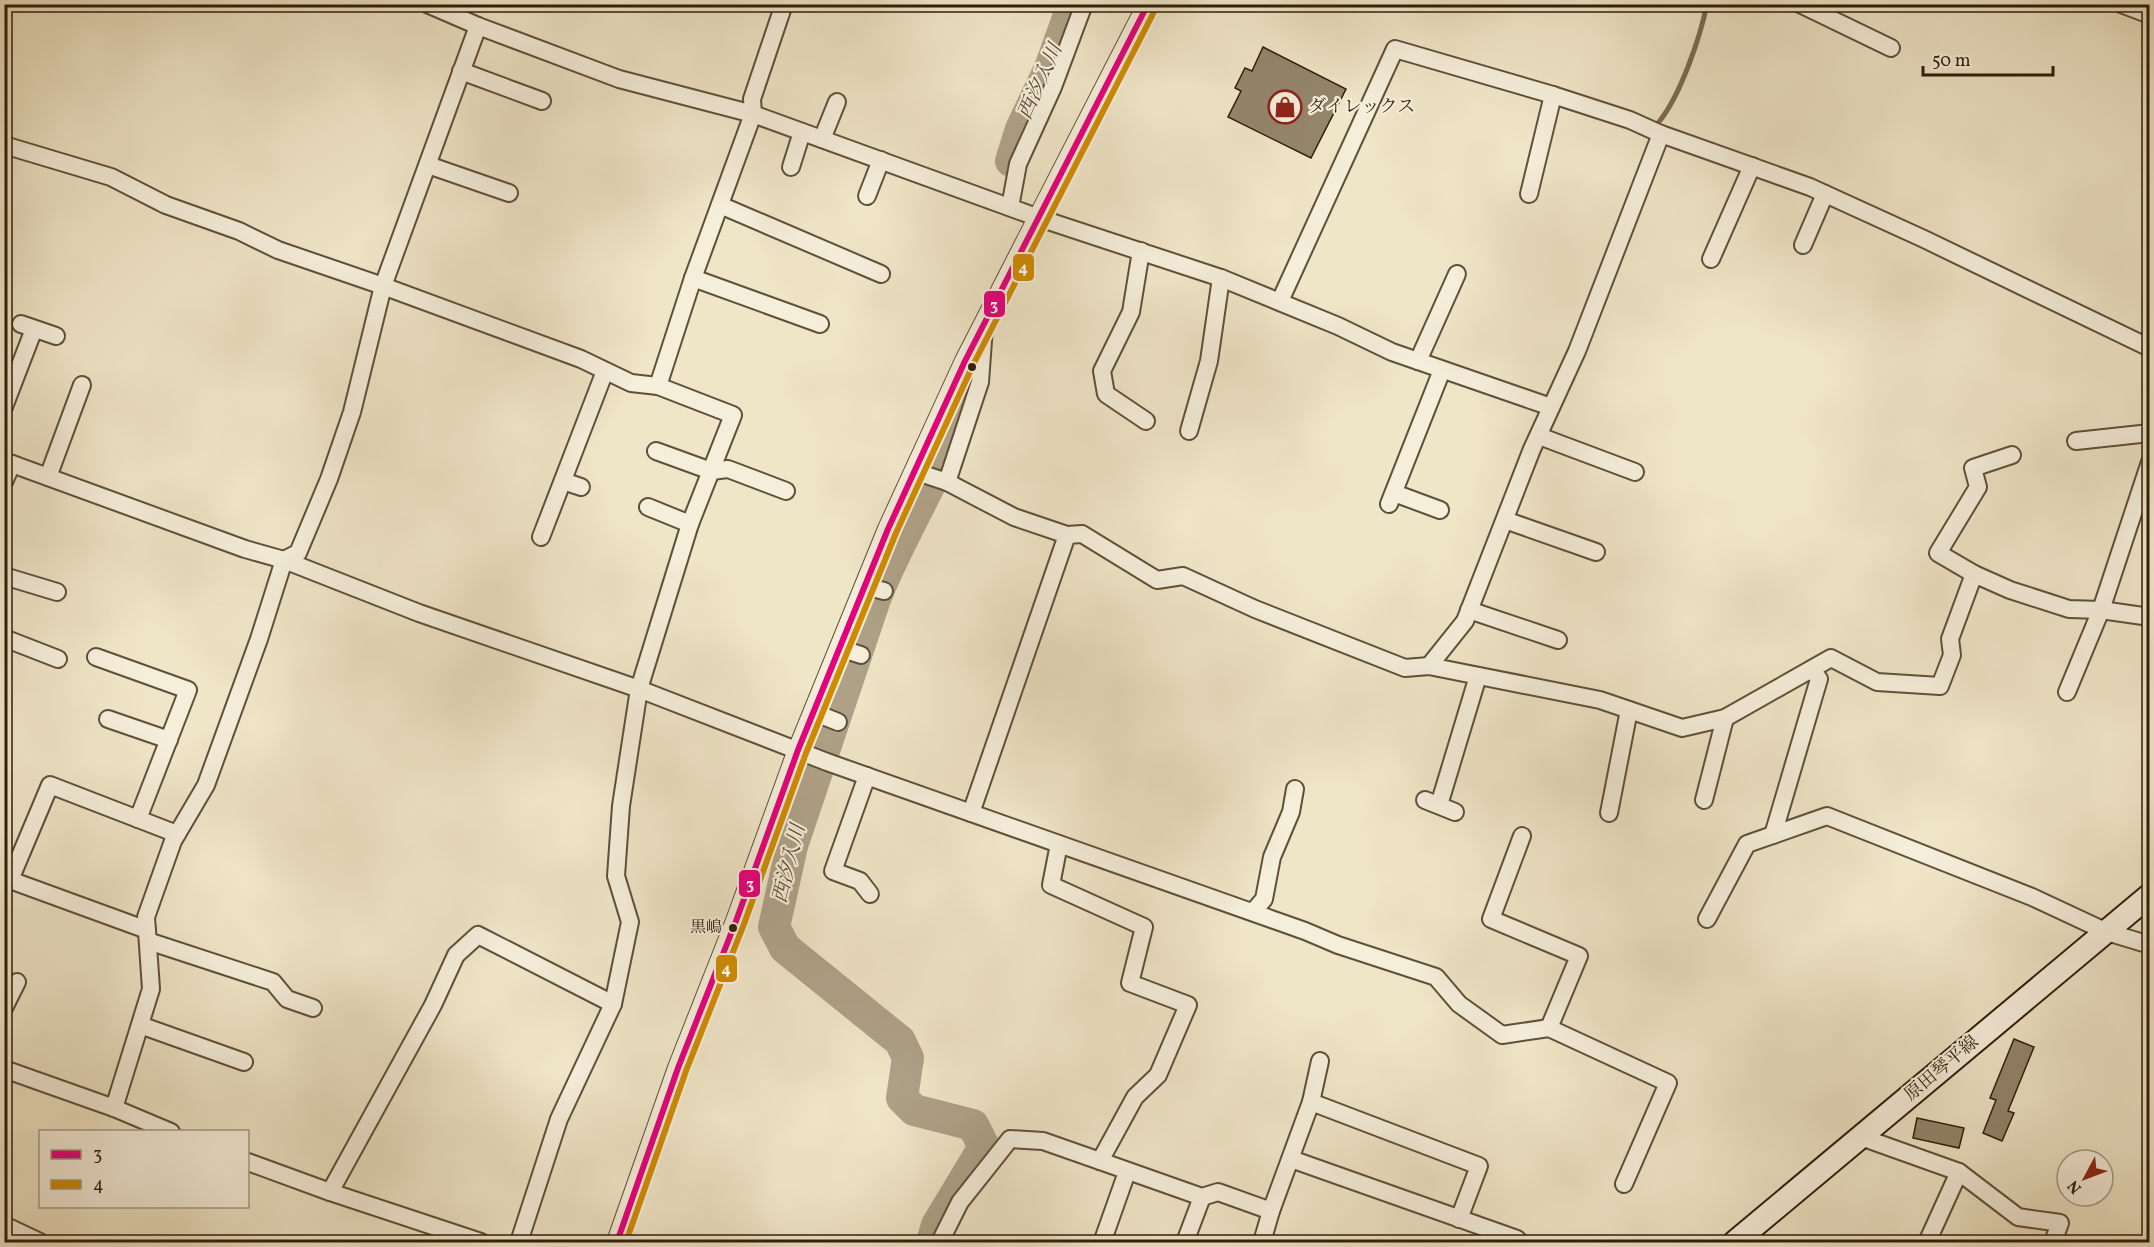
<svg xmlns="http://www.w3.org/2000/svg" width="2154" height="1247" font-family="Vollkorn,'Noto Serif JP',serif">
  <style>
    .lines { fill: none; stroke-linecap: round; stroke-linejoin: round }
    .stream { stroke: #7b6d55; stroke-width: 5 }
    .river { stroke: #aea187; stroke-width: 32 }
    .building { fill: #93856c; stroke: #2f1e0a; stroke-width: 1.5 }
    .minor-casing { stroke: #5f5039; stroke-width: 20 }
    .tertiary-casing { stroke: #5f5039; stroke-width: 22 }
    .secondary-casing { stroke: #2f1e0a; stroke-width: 26 }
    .minor { stroke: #f5eedb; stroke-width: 16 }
    .tertiary { stroke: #f5eedb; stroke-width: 20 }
    .secondary { stroke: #f5eedb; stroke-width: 22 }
    .bus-1-casing { stroke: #f5eedb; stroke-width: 10 }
    .bus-2-casing { stroke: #f5eedb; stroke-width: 10 }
    .bus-1 { stroke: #e5007d; stroke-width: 6 }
    .bus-2 { stroke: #cf8b02; stroke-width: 6 }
    .bus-dot { fill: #2f1e0a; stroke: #f5eedb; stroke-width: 2 }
    .labels { text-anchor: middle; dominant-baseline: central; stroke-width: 4.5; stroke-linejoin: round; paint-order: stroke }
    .bus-label { font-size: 16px; fill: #2f1e0a; stroke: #f5eedb; text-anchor: end }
    .poi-label { font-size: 18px; fill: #2f1e0a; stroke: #f5eedb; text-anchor: start }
    .street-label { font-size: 18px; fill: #2f1e0a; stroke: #f5eedb }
    .water-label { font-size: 20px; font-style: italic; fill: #5b4c36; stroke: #f5eedb }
    .line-badge { stroke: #f5eedb; stroke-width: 2 }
    .badge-label { font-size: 16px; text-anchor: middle; font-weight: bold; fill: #fff }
  </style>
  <rect width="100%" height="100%" fill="#efe5c7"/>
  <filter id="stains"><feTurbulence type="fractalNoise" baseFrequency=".00333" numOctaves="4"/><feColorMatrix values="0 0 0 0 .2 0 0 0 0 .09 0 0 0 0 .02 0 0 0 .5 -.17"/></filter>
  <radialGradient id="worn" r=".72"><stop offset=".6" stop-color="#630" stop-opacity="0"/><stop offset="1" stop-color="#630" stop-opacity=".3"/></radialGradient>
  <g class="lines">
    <path class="stream" d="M1658 123C1680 97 1700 38 1707 4"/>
    <g class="river">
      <path d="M1011 161 1021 129 1050 68 1073 4"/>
      <path d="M932 1242 937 1225 984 1147 973 1125 914 1110 902 1098 908 1058 900 1041 785 948 774 927 792 846 875 599C903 529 945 466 969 394"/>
    </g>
  </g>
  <g class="building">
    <path d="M1263 47 1346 89 1311 158 1228 117 1241 91 1235 88 1245 68 1252 71Z"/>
    <path d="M2014 1039 2034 1047 2008 1111 2014 1113 2002 1141 1983 1133 1996 1100 1990 1098Z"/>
    <path d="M1917 1118 1964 1128 1959 1148 1913 1138Z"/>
  </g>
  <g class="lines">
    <g class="minor-casing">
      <g id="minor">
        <path d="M427 4 478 26 619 79 753 114 1039 218 1221 278 1338 326 1392 352 1551 407"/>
        <path d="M1800 4 1891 48"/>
        <path d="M2121 4 2150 15"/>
        <path d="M461 71 542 101"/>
        <path d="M822 139 837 102"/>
        <path d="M4 145 111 177 166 205 239 231 278 250 383 286 581 359 631 383 658 386 733 415 690 524 639 689 621 806 616 876 630 922 613 1004 559 1119 519 1242"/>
        <path d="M428 165 509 193"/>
        <path d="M791 167 802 132"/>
        <path d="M1529 194 1553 95"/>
        <path d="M867 196 881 160"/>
        <path d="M720 205 881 274"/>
        <path d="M1010 207 1018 164 1053 87 1084 4"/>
        <path d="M1803 245 1825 194"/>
        <path d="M1141 251 1131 312 1102 371 1106 394 1146 421"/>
        <path d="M1711 259 1752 166"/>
        <path d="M693 278 820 324"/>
        <path d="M1280 301 1395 49 1553 95 1630 120 1661 134 1810 187 1924 239 2150 348"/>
        <path d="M21 324 56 336"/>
        <path d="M1418 361 1457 274"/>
        <path d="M658 386 693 278 753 114 752 99 784 4"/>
        <path d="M4 407 34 329"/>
        <path d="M1189 431 1209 361 1221 278"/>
        <path d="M1539 436 1635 472"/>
        <path d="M2076 441 2150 433"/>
        <path d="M656 451 711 471 728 469 786 491"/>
        <path d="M4 461 245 549 284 560 419 613 639 689 827 762 1305 931 1338 945 1436 977 1459 1004 1502 1035 1549 1028 1668 1083 1624 1184"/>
        <path d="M914 471 947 482 1014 517 1067 535"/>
        <path d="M48 477 82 385"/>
        <path d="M563 481 581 487"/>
        <path d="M4 482 12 464"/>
        <path d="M947 482 980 382 984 327"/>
        <path d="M1394 493 1440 510"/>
        <path d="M1389 504 1442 370"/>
        <path d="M648 507 690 524"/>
        <path d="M1505 520 1596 552"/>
        <path d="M541 537 605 371"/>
        <path d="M1974 574 1938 553 1978 487 1973 468 2012 455"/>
        <path d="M4 576 57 592"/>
        <path d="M865 586 884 591"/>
        <path d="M1469 610 1558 640"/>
        <path d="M4 638 58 659"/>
        <path d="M839 648 861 655"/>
        <path d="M96 657 188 690 138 819"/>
        <path d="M1429 666 1465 621 1532 449 1577 351 1661 134"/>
        <path d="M2067 692 2101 610 2150 462"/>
        <path d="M813 712 838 722"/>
        <path d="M108 719 169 740"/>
        <path d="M867 776 833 871 860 881 870 894"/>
        <path d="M1425 800 1455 812"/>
        <path d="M1704 800 1725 718"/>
        <path d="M1439 805 1478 676"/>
        <path d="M971 813 1067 535 1082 534 1157 580 1183 576 1255 609 1405 668 1429 666 1600 700 1682 728 1725 718 1831 658 1877 682 1940 686 1952 655 1950 639 1974 574 2010 590 2069 609 2101 610 2150 617"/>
        <path d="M1609 813 1629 710"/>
        <path d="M1773 835 1819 679 1812 669"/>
        <path d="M1522 836 1491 919 1579 956 1549 1028"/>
        <path d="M1253 912 1264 899 1272 857 1291 812 1295 789"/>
        <path d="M1707 919 1747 844 1827 816 2032 897 2107 932 2150 945"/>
        <path d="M147 930 10 880 50 785 177 834"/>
        <path d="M148 941 273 982 287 999 313 1008"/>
        <path d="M4 1008 17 982"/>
        <path d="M140 1025 244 1062"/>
        <path d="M4 1069 114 1108 171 1132"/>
        <path d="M1311 1102 1479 1166 1459 1219"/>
        <path d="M114 1108 151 989 146 917 173 841 206 785 259 639 284 560 298 553 329 479 352 412 383 286 478 26"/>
        <path d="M1861 1137 1959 1172 2018 1217 2060 1223 2053 1242"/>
        <path d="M1291 1159 1517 1239 1516 1242"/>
        <path d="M1100 1161 1202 1197 1218 1192 1271 1211 1262 1242"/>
        <path d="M248 1162 330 1192 481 1242"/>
        <path d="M330 1192 433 1005 456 955 478 935 613 1004"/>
        <path d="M1271 1211 1311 1102 1320 1061"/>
        <path d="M4 1225 40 1242"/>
        <path d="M1104 1237 1127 1172"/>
        <path d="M1929 1238 1959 1172"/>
        <path d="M940 1242 960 1202 1010 1139 1043 1141 1100 1161 1135 1097 1158 1075 1188 1005 1130 983 1144 927 1051 885 1059 844"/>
        <path d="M1185 1242 1202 1197"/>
      </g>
    </g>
    <g class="tertiary-casing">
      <path id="tertiary" d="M617 1242 678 1068 736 921 798 750 888 529 965 361 1148 4"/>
    </g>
    <g class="secondary-casing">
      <path id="secondary" d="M1735 1242 2150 895"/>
    </g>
    <use href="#minor" class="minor"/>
    <use href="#tertiary" class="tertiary"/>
    <use href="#secondary" class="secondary"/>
    <g class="bus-1-casing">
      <path id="bus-1" d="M617 1242 678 1068 736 921 798 750 888 529 965 361 1148 4"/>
    </g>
    <g class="bus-2-casing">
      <path id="bus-2" d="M626 1242 686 1071 744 924 806 753 896 533 973 365 1156 8"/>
    </g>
    <use href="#bus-1" class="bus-1"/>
    <use href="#bus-2" class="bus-2"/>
  </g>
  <defs>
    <g id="shop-ring" transform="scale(1.725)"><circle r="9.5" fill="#f5eedb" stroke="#8f2418" stroke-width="1.5"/><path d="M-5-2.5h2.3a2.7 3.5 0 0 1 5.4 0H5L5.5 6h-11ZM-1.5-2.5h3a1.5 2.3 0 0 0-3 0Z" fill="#8f2418"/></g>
  </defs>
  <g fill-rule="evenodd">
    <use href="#shop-ring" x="1285" y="107"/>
  </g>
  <g class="bus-dot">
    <circle cx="972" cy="367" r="5"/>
    <circle cx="733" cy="928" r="5"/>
  </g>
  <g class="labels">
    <g class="bus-label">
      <text x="722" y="928">黒嶋</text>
    </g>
    <g class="poi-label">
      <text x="1308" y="107">ダイレックス</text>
    </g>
    <g class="street-label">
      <text transform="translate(1942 1069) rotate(-40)">原田琴平線</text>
    </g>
    <g class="water-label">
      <text transform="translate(1041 82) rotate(-66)">西汐入川</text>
      <text transform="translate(790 864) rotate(-76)">西汐入川</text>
    </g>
  </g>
  <g class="line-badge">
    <rect x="1012" y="253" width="23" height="29" rx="6" fill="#cf8b02"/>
    <rect x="983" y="290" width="23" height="28" rx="6" fill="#e5007d"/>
    <rect x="738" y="869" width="23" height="29" rx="6" fill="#e5007d"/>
    <rect x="715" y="954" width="23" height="29" rx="6" fill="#cf8b02"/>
  </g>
  <g class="badge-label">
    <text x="1023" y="273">4</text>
    <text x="994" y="310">3</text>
    <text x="750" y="889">3</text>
    <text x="726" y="974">4</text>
  </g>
  <rect width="2154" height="1247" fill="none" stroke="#efe5c7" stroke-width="24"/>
  <rect x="6" y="6" width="2142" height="1235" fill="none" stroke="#2f1e0a" stroke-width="3"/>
  <rect x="12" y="12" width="2130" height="1223" fill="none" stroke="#2f1e0a" stroke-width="1.5"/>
  <rect x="39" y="1130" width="210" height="78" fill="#f5eedb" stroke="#a69b87" stroke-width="1.5"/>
  <rect x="51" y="1150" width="30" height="9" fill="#e5007d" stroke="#a69b87" stroke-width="1.5"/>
  <text x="93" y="1160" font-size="18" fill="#2f1e0a">3</text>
  <rect x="51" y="1180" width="30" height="9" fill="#cf8b02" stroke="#a69b87" stroke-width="1.5"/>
  <text x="93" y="1190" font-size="18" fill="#2f1e0a">4</text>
  <g transform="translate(2085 1178) rotate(229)"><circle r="28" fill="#f5eedb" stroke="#a69b87" stroke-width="1.5"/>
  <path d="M0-4.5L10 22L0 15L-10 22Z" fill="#8f2418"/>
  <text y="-9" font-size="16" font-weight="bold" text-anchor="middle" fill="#2f1e0a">N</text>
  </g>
  <path d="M1923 66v9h130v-9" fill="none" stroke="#2f1e0a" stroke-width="3"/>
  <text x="1932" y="66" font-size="18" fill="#2f1e0a" stroke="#f5eedb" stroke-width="4.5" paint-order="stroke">50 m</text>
  <rect width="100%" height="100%" filter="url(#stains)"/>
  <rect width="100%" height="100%" fill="url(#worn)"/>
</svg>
